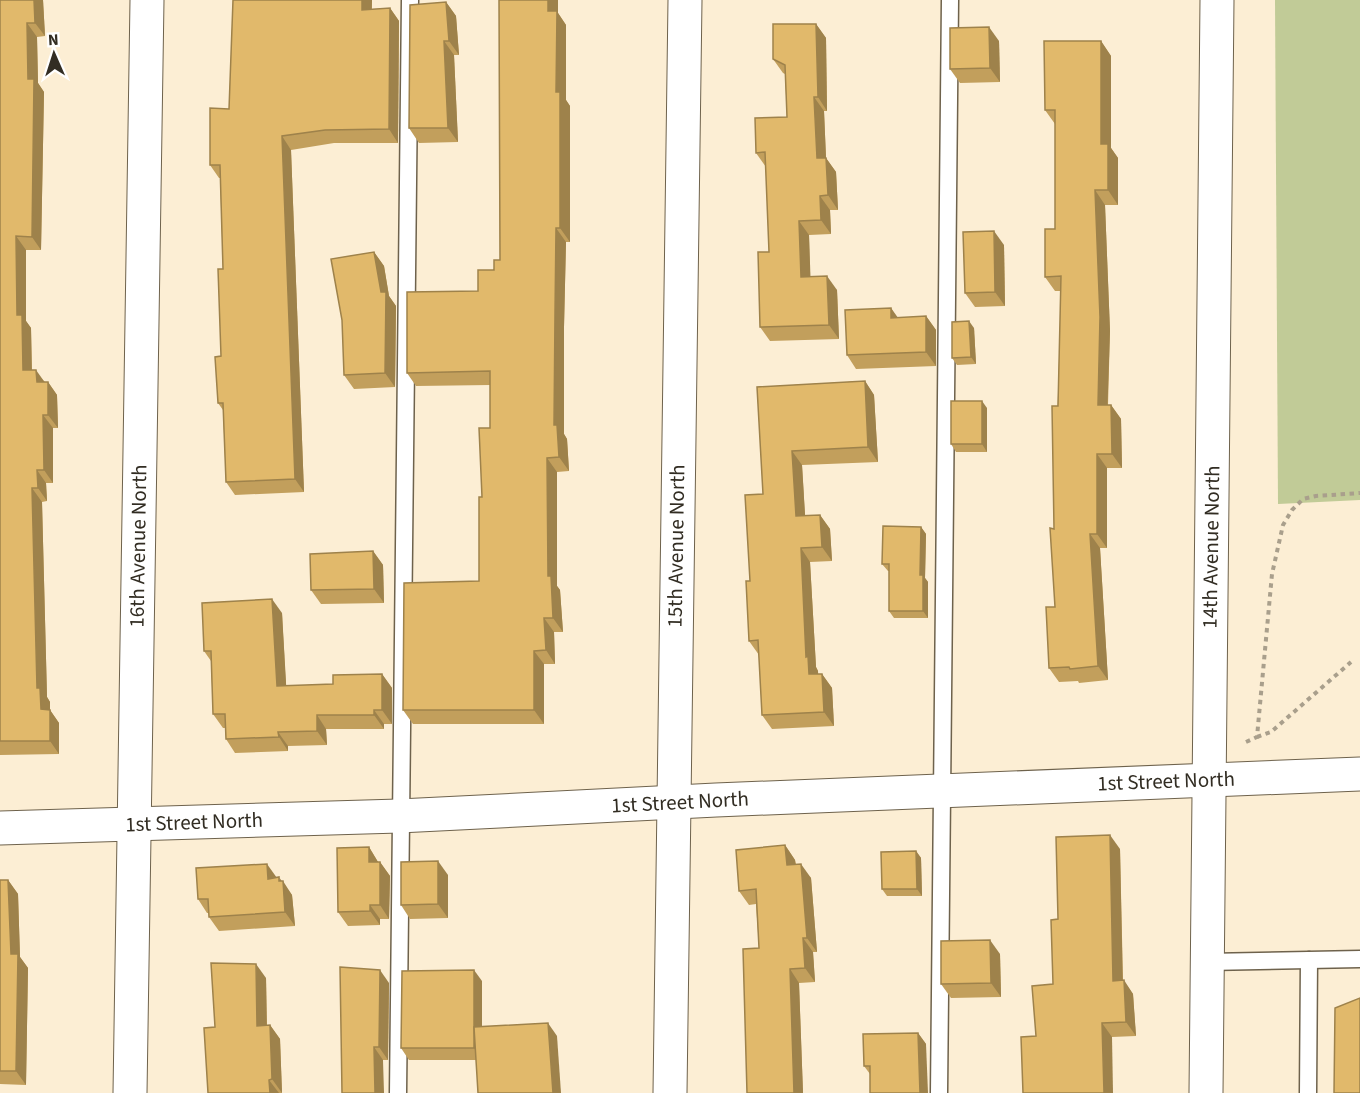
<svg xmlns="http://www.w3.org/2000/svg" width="1360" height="1093" font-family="'Source Sans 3',sans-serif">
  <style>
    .green { fill: #c1cb97 }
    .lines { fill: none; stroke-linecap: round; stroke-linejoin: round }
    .service-casing { stroke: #6e624c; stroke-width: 19 }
    .minor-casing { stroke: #6e624c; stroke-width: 35 }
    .path { stroke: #a99f8c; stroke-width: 4; stroke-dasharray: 4.5 4.5; stroke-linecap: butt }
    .service { stroke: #fff; stroke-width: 16 }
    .minor { stroke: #fff; stroke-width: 33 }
    .wall { fill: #c29f5c }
    .shaded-wall { fill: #9e824b }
    .building { fill: #e1b96b; stroke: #9e824b; stroke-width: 1.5 }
    .labels { text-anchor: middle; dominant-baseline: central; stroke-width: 6; stroke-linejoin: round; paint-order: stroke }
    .street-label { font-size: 21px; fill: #322d23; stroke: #fff }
  </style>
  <rect width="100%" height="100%" fill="#fceed4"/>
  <path class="green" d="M1275 0H1360V500L1278 504Z"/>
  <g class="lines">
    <g class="service-casing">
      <g id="service">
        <path d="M1207 962 1360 959"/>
        <path d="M398 1093 410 0"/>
        <path d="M939 1093 950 0"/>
        <path d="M1308 1093 1309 960"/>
      </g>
    </g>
    <g class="minor-casing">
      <g id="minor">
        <path d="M0 828 399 816 716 800 1360 774"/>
        <path d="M130 1093 147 0"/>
        <path d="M670 1093 685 0"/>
        <path d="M1206 1093 1217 0"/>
      </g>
    </g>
    <g class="path">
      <path d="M1257 737 1271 732 1351 662"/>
      <path d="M1246 742 1257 737 1272 574 1283 525 1292 510 1303 499 1316 496 1360 493"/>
    </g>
    <use href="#service" class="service"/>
    <use href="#minor" class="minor"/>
  </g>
  <g class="wall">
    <path d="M0 0H43L45 36 37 37 38 83 44 92 41 250H26V321L31 328 32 370 45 382H48L57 395 58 428H53V483H46L47 501 42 502 47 697 50 702V710L59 723V754L0 755Z"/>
    <path d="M233 0H372V9L390 8 399 21 398 143H334L291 150 304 492 235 495 226 482 223 410 218 403 221 356 223 269 220 178H219L210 165 229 109Z"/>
    <path d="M499 0H558V13L566 25V100L570 106V242H566L564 327V434L567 439 569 471 557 472V586L560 590 563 632H554L555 664H544V724H413L403 710 479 581 482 497 490 428V385L416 386 407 373 478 291 500 260Z"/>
    <path d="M446 2 456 16 459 55H454L458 142 419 143 409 128Z"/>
    <path d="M816 24 826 38 827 111H824L826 158 836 172 838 210H830L831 234 809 235 810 277 837 290 839 339 770 341 760 327 769 252 766 167 756 153 787 117 785 74 783 73 773 59Z"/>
    <path d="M999 41 1000 82 960 83 950 69Z"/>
    <path d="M1101 41 1111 56V148L1118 158V205H1105L1110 331 1108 405H1111L1121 419 1122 468H1107V548H1100L1108 680 1079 683 1078 681 1059 682 1049 668 1055 607 1054 529 1061 291H1055L1045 277 1055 229V124L1045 110Z"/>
    <path d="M1004 245 1005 306 975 307 965 293Z"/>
    <path d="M374 252 384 266 389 296 396 306 395 387 354 389 344 375Z"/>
    <path d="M891 308 897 318 926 316 936 330V366L856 369 847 355Z"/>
    <path d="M974 328 976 364 957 365 952 358Z"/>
    <path d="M865 381 874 395 878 462 802 465 805 516 820 515 830 529 832 561 810 562 816 667 818 671V674H822L832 688 834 726 772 729 762 715 759 655 749 641 750 581 763 494 757 387Z"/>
    <path d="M987 408V452H956L951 444Z"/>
    <path d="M921 527 926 534 925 578 928 582V618H894L889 611V571H888L882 564Z"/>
    <path d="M373 551 383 565 384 603 321 604 311 590Z"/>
    <path d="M282 613 286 686 333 684 382 674 392 688V724H384V729H326L327 745 288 746V751L235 753 226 739 225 728H223L213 714 211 661 204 651Z"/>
    <path d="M785 845 795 860 796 864 811 878 817 952H813L815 982 799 983 803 1093H747L759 948 756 904 749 905 739 891Z"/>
    <path d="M369 847 378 862H380L390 876 389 919H380V925L348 926 338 912Z"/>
    <path d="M1120 849 1123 980 1133 994 1136 1036 1112 1037 1036 1036 1053 984Z"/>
    <path d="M916 851 921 858 922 896H887L882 889Z"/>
    <path d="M448 875V918L410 919 401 905Z"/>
    <path d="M277 878 281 881 292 895 295 926 219 931 209 917V913H207L198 899Z"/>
    <path d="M0 880H8L18 894 20 957 28 968 26 1085 0 1084Z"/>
    <path d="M1000 954 1001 997 951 998 941 984Z"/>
    <path d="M266 978 267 1025H270L280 1039 282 1093H208L215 1027Z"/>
    <path d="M482 981V1026L557 1036 476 1060H409L401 1048Z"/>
    <path d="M389 983 388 1060H383L342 1093Z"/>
    <path d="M918 1033 926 1044 870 1074 864 1066Z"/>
  </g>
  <g class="shaded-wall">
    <path d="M34 0H43L45 36 35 23Z"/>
    <path d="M362 0H372L371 23 362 10Z"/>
    <path d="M548 0H558V13L566 25V100L570 106V242L560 228 556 92 548 11Z"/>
    <path d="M446 2 456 16 459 55 449 41Z"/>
    <path d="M390 8 399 21 398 143 389 129Z"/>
    <path d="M27 23 37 37 38 83 44 92 41 250 32 237Z"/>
    <path d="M816 24 826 38 827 111 818 97Z"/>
    <path d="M989 27 999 41 1000 82 990 68Z"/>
    <path d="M444 41 454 55 458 142 448 128Z"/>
    <path d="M1101 41 1111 56V148L1118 158V205L1108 190 1101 144Z"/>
    <path d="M814 97 824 111 826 158 836 172 838 210 828 195 817 158Z"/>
    <path d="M282 136 291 150 304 492 295 479Z"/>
    <path d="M1095 190 1105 205 1110 331 1107 420 1098 405Z"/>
    <path d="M820 196 830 210 831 234 821 220Z"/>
    <path d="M799 221 809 235 811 291 801 277Z"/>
    <path d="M556 228 566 242 564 327V434L567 439 569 471 559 457 554 425 555 314Z"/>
    <path d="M994 231 1004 245 1005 306 995 292Z"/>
    <path d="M16 236 26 250V321L31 328 32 384 23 370 17 315Z"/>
    <path d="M374 252 384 266 389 296 396 306 395 387 385 373 381 292Z"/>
    <path d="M827 276 837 290 839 339 829 325Z"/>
    <path d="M891 308 901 322 891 318Z"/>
    <path d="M926 316 936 330V366L926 352Z"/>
    <path d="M969 321 974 328 976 364 971 357Z"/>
    <path d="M36 370 46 384 37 382Z"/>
    <path d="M865 381 874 395 878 462 868 447Z"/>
    <path d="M48 382 57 395 58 428 48 415Z"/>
    <path d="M982 401 987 408V452L982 444Z"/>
    <path d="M1111 405 1121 419 1122 468 1112 454Z"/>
    <path d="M43 415 53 428V483L44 470Z"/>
    <path d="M792 451 802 465 806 530 796 516Z"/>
    <path d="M1097 454 1107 468V548L1097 534Z"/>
    <path d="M547 458 557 472V586L560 590 563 632 553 618 548 576Z"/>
    <path d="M37 470 46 483 47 501 38 488Z"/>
    <path d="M32 488 42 502 47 697 50 702V710L59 723V754L50 741 41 709 37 688Z"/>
    <path d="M820 515 830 529 832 561 822 547Z"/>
    <path d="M921 527 926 534 925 578 928 582V618L923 611 920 575Z"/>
    <path d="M1090 534 1100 548 1108 680 1098 666Z"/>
    <path d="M801 548 810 562 816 667 818 671 819 689 809 674 806 657Z"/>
    <path d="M373 551 383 565 384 603 374 589Z"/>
    <path d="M272 599 282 613 287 700 277 686Z"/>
    <path d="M544 618 554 632 555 664 546 650Z"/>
    <path d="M534 651 544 664V724L534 710Z"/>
    <path d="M382 674 392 688V724L382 710Z"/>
    <path d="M822 674 832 688 834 726 824 712Z"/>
    <path d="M374 710 384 724V729L374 715Z"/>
    <path d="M317 715 326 729 327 745 317 731Z"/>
    <path d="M278 732 288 746V751L279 737Z"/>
    <path d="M1110 835 1120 849 1123 995 1113 981Z"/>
    <path d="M785 845 795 860 797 879 787 865Z"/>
    <path d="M369 847 378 862 379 877 369 862Z"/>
    <path d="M916 851 921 858 922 896 917 889Z"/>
    <path d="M438 861 448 875V918L438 904Z"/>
    <path d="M380 862 390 876 389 919 380 905Z"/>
    <path d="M267 864 277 878 268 879Z"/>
    <path d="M801 864 811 878 817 952 807 938Z"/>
    <path d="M279 877 283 883V881L292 895 295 926 285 912Z"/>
    <path d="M8 880 18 894 20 957 28 968 26 1085 16 1071Z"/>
    <path d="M370 905 380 919V925L370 911Z"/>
    <path d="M803 938 813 952 815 982 805 968Z"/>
    <path d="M990 940 1000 954 1001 997 991 983Z"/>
    <path d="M256 964 266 978 267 1040 257 1026Z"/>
    <path d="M790 969 799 983 803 1093H794Z"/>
    <path d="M380 970 389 983 388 1060 379 1047Z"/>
    <path d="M474 970 482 981V1060L474 1048Z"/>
    <path d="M1124 980 1133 994 1136 1036 1126 1022Z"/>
    <path d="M548 1023 557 1036 561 1093H553Z"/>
    <path d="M1102 1023 1112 1037 1113 1093H1104Z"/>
    <path d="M270 1025 280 1039 282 1093 272 1079Z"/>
    <path d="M918 1033 926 1044 928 1093H920Z"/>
    <path d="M374 1047 383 1060 384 1093H375Z"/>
    <path d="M269 1080 279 1093H270Z"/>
  </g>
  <g class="building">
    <path d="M0 0H34L35 23H27L28 79H34L32 237 16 236 17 315H22L23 370H36L37 382H48V415H43L44 470H37L38 488H32L37 688H40L41 709 50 710V741H0Z"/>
    <path d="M233 0H362V10L390 8 389 129 325 130 282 136 295 479 226 482 223 403H218L215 357 221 356 218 269H223L220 165H210V108L229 109Z"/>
    <path d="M499 0H548V11H557L556 92H560V228H556L555 314 554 425H557L559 457 547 458 548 576H551L553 618H544L546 650 534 651V710H403L404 583 479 581V497H482L479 428H490V371L407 373V292L478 291V270H494V260H500Z"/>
    <path d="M446 2 449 41H444L448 128H409L410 5Z"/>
    <path d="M773 24H816L818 97H814L817 158H826L828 195 820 196 821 220 799 221 801 277 827 276 829 325 760 327 758 252H769L765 152 756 153 755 118 787 117 785 65 773 59Z"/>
    <path d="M989 27 990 68 950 69V28Z"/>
    <path d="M1044 41H1101V144H1108V190H1095L1100 317 1098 405H1111L1112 454H1097V534H1090L1098 666 1070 669 1069 667 1049 668 1046 607H1055L1050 528 1054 529 1052 406H1058L1061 276 1045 277V229H1055V110H1045Z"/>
    <path d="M994 231 995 292 965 293 963 232Z"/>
    <path d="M374 252 381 292H386L385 373 344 375 342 320 331 259Z"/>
    <path d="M891 308V318L926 316V352L847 355 845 310Z"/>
    <path d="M969 321 971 357 952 358V322Z"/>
    <path d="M865 381 868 447 792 451 796 516 820 515 822 547 801 548 806 657 808 656 809 674H822L824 712 762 715 758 640 749 641 746 581H750L745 495 763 494 757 387Z"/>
    <rect x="951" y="401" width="31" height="43"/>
    <path d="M883 526 921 527 920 575H923V611H889V564H882Z"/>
    <path d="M373 551 374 589 311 590 310 554Z"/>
    <path d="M272 599 277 686 333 684V675L382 674V710H374V715H317V731L278 732 279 737 226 739 225 714H213L211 651H204L202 603Z"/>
    <path d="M1110 835 1113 981 1124 980 1126 1022 1102 1023 1104 1093H1023L1021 1037 1036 1036 1032 986 1053 984 1051 920 1058 919 1056 837Z"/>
    <path d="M785 845 787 865 801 864 807 938H803L805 968 790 969 794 1093H747L743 949 759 948 756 889 739 891 736 850Z"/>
    <path d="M369 847V862H380V905H370V911L338 912 337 848Z"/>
    <path d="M916 851 917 889H882L881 852Z"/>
    <path d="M438 861V904L401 905V862Z"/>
    <path d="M267 864 268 879 279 877V881H283L285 912 209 917 208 899H198L196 868Z"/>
    <path d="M0 880H8L11 954H18L16 1071H0Z"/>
    <path d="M990 940 991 983 941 984V941Z"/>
    <path d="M211 963 256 964 257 1026 270 1025 272 1079 269 1080 270 1093H208L204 1028 215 1027Z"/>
    <path d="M340 967 380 970 379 1047H374L375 1093H342Z"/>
    <path d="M474 970V1048H401L402 971Z"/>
    <path d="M1360 998V1093H1334L1335 1008Z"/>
    <path d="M548 1023 553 1093H478L474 1027Z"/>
    <path d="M918 1033 920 1093H870V1066H864L863 1034Z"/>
  </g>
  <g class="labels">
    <g class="street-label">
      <text transform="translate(138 546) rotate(-89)">16th Avenue North</text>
      <text transform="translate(676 546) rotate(-89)">15th Avenue North</text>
      <text transform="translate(1211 547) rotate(-89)">14th Avenue North</text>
      <text transform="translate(1166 781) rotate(-2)">1st Street North</text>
      <text transform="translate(680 802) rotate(-3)">1st Street North</text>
      <text transform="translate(194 822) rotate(-2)">1st Street North</text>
    </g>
  </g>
  <g transform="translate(54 54) rotate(357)" stroke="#ffffff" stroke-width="4.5" paint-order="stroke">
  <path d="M0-4.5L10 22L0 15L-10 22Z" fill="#322d23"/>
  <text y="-9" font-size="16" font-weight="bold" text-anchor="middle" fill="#322d23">N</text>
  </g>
</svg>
